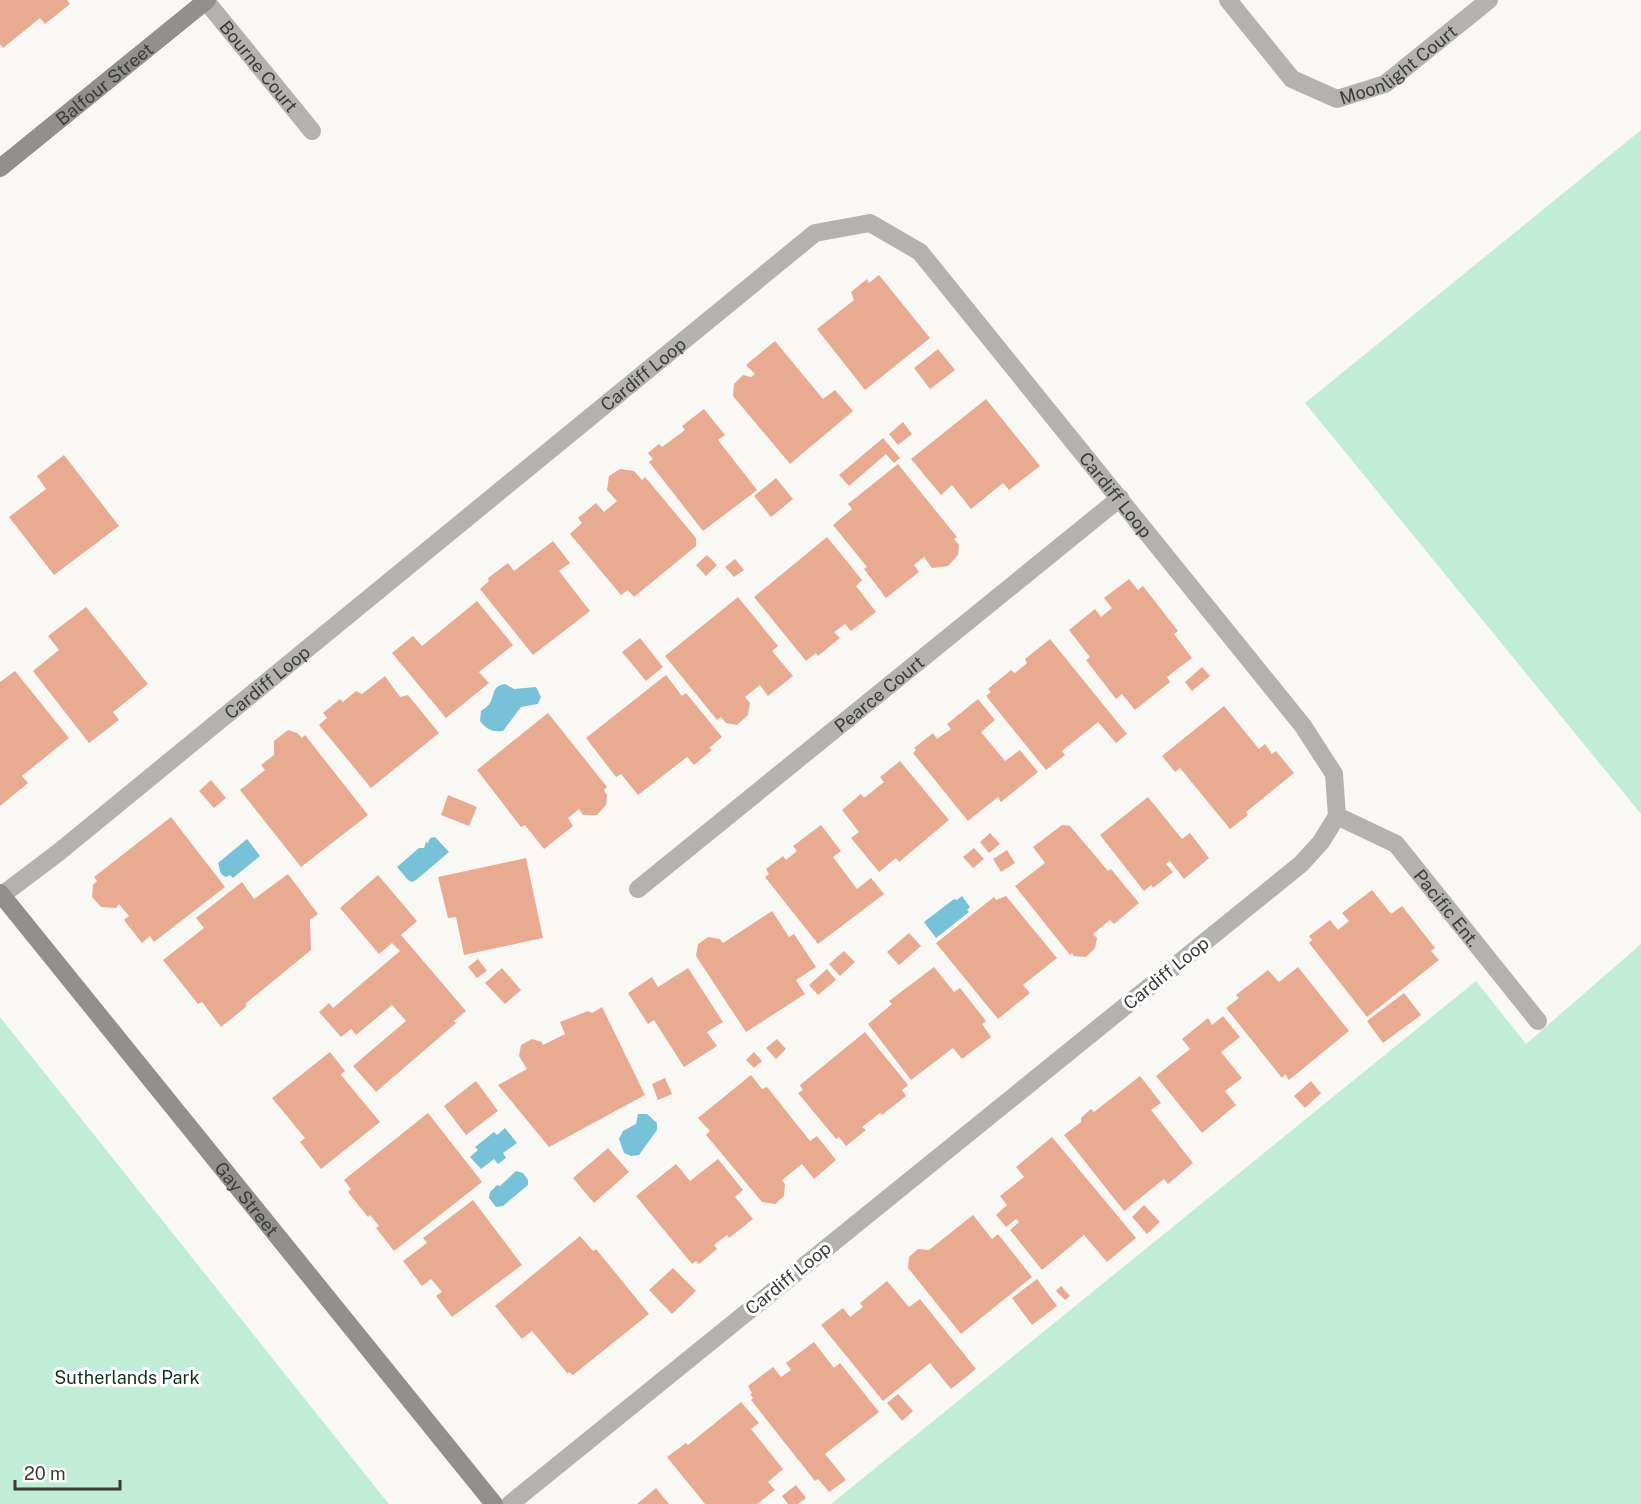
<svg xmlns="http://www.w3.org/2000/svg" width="1641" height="1504" font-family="'Public Sans',sans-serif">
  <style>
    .green { fill: #c1edd8 }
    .water { fill: #77c1d9 }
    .building { fill: #e8ab91 }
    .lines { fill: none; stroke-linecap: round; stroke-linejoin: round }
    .street { stroke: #b4b2b1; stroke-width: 18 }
    .secondary { stroke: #928f8f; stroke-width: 18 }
    .labels { text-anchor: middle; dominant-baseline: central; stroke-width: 6; stroke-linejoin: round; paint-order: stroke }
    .street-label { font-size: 18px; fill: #3b3b39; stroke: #fff }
    .park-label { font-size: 18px; fill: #123124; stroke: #fff }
  </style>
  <rect width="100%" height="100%" fill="#faf8f4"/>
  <g class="green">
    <path d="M1641 130V814L1305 403Z"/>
    <path d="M1641 944V1504H831L1476 981 1526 1044Z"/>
    <path d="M0 1017 380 1493 389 1504H0Z"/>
  </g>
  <g class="water">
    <path d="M505 684 514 689 536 687 541 697 538 704 521 707 503 731C492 732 487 730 480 721L481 711C485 708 489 706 491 701 495 692 493 686 505 684Z"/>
    <path d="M435 837 449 852 416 880 412 882 408 880 397 867 419 848H424L426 842 428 843 430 838Z"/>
    <path d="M247 839 260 856 233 878 230 875 226 877C218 874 221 870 218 863Z"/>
    <path d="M962 896 970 907 967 910 969 912 936 938 924 922 954 899 957 900Z"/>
    <path d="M638 1114H647L657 1123V1130L639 1155 631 1156 624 1153 619 1139 623 1131 636 1124Z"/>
    <path d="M505 1128 517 1143 503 1153 506 1158 498 1164 494 1159 481 1169 470 1157 478 1150 475 1147 494 1132 497 1135Z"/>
    <path d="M516 1171 523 1173 528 1180V1185L503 1206 496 1207 489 1198 490 1192 497 1185 500 1186Z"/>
  </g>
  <g class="building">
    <path d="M0 0H67L70 4 45 24 40 18 3 48 0 44Z"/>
    <path d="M879 275 930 338 865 390 817 329 854 300 851 292 867 279 869 283Z"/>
    <path d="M775 341 823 399 835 390 853 411 790 464 733 396 734 384 743 375 751 377 755 374 746 365Z"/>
    <path d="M938 349 955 370 930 389 914 368Z"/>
    <path d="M986 399 1040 466 1009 490 1003 483 971 509 952 485 941 495 911 459Z"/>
    <path d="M704 409 725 435 718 440 757 490 703 531 649 462 653 459 648 453 659 444 662 447 685 430 682 426Z"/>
    <path d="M903 422 912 434 898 445 889 434Z"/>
    <path d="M883 438 900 458 894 463 886 454 849 486 839 475Z"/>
    <path d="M64 455 119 526 54 575 9 517 46 489 37 476Z"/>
    <path d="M898 464 957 537 954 539 959 545 958 555 948 566 932 568 924 557 914 565 919 572 886 598 864 569 867 567 833 525 852 509 848 504Z"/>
    <path d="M620 469 634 471 642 480 645 477 696 538V546L634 597 628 590 621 595 570 534 582 523 578 518 596 503 604 512 617 501 607 490 609 476Z"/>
    <path d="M776 478 793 499 771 517 754 496Z"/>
    <path d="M827 537 862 580 856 586 876 612 851 631 845 624 834 632 840 638 818 656 816 653 806 661 754 597Z"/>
    <path d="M553 541 570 563 559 571 590 611 533 655 480 589 489 581 488 578 508 563 514 571Z"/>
    <path d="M707 555 717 565 706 576 696 565Z"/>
    <path d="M735 559 744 570 734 577 725 567Z"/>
    <path d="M1129 579 1138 590 1143 586 1178 631 1174 634 1192 658 1167 677 1170 682 1135 710 1122 694 1116 699 1086 660 1090 657 1069 630 1095 609 1101 617 1112 608 1104 598Z"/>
    <path d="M738 597 778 646 772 651 793 676 768 696 760 685 745 697 750 703 748 715 737 725 726 723 721 717 717 720 665 656Z"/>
    <path d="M477 601 513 645 479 672 489 683 446 718 392 653 413 636 422 646Z"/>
    <path d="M86 607 148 684 113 712 119 720 89 743 33 671 59 650 48 636Z"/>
    <path d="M640 638 663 667 646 681 622 652Z"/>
    <path d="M1050 639 1127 734 1116 743 1098 722 1062 751 1065 755 1046 770 986 696 991 692 988 689 1011 670 1015 673 1027 663 1025 659Z"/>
    <path d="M1202 667 1210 676 1192 691 1185 682Z"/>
    <path d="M15 671 69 738 22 776 28 783 0 806V682Z"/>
    <path d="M666 675 682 696 686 693 722 737 709 748 712 750 694 765 687 757 638 795 621 774 616 777 586 738Z"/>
    <path d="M385 676 400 697 408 695 439 733 371 788 319 725 327 718 323 713 340 699 343 702 356 691 362 694Z"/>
    <path d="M978 699 995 720 981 732 1005 761 1020 750 1038 772 1001 802 998 797 968 821 913 753 916 750 914 748 933 733 937 739 951 729 947 724Z"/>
    <path d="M1224 706 1259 749 1265 744 1272 754 1276 751 1294 773 1246 812 1248 815 1230 829 1180 768 1175 772 1162 756Z"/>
    <path d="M548 713 607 787 604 790 607 795 606 805 597 815H583L579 809 568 818 573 826 544 849 525 825 521 827 477 770Z"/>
    <path d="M288 730 297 733 302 738 305 735 368 815 301 867 240 790 265 770 261 765 274 755V741Z"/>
    <path d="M900 761 949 820 899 862 896 858 879 872 851 838 859 832 842 810 861 794 864 798 884 782 880 777Z"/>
    <path d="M211 780 226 798 214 808 199 791Z"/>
    <path d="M448 795 477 807 469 826 441 815Z"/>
    <path d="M1148 797 1182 839 1190 833 1209 858 1184 879 1170 861 1166 864 1173 872 1153 888 1151 885 1144 891 1100 835Z"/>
    <path d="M171 817 225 887 154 942 150 936 142 943 124 920 129 916 119 904 116 908 101 907 92 897 93 885 97 881 94 877Z"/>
    <path d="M821 825 841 851 833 857 857 889 871 878 884 894 818 944 765 877 769 874 766 869 783 856 786 860 797 851 793 846Z"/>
    <path d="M1062 825 1070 826 1108 871 1111 869 1139 903 1114 924 1110 920 1093 934 1097 938 1095 948 1086 957 1074 956 1072 953 1070 955 1015 886 1045 863 1033 847Z"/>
    <path d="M990 833 1000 844 989 853 980 842Z"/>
    <path d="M974 848 984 859 973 868 963 857Z"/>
    <path d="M1007 850 1015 863 1001 872 993 859Z"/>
    <path d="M526 858 543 938 464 955 456 917 448 918 438 877Z"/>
    <path d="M288 874 318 914 310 920 311 950 245 1004 247 1006 221 1027 202 1002 198 1004 163 960 204 928 196 918 242 882 254 899Z"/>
    <path d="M378 875 417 921 401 935 466 1011 454 1021 456 1023 376 1092 353 1066 406 1021 392 1005 356 1035 351 1029 341 1037 319 1012 329 1003 333 1008 400 951 392 943 379 954 340 908Z"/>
    <path d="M1372 890 1391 914 1402 906 1435 948 1431 951 1439 960 1367 1017 1309 943 1312 940 1309 936 1330 920 1338 930 1349 921 1342 913Z"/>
    <path d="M1006 896 1057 958 1023 985 1030 993 998 1019 936 943 994 897 996 900Z"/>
    <path d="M772 911 789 937 794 934 816 967 796 980 805 994 746 1032 696 956 698 944 708 937 720 939 723 943Z"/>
    <path d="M909 933 921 946 899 965 887 952Z"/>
    <path d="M844 951 855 962 840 976 829 964Z"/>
    <path d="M478 959 487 971 477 978 468 967Z"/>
    <path d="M934 967 954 992 960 988 986 1021 982 1024 991 1037 962 1059 953 1048 911 1080 868 1024 892 1004 889 1001Z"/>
    <path d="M1298 967 1349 1031 1289 1080 1285 1074 1282 1078 1226 1008 1239 998 1236 995 1268 970 1279 982Z"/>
    <path d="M502 968 521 990 505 1004 485 983Z"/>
    <path d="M688 968 723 1022 707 1032 717 1046 684 1067 654 1020 648 1024 628 993 652 977 658 987Z"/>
    <path d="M827 969 836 980 818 995 809 985Z"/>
    <path d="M1404 993 1421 1015 1383 1043 1367 1021Z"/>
    <path d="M602 1007 645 1095 549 1147 498 1085 527 1069 519 1056 521 1045 532 1039 542 1042 543 1045 565 1034 560 1022 588 1011 592 1013Z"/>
    <path d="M1223 1016 1240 1037 1221 1052 1242 1078 1225 1091 1236 1105 1202 1133 1156 1076 1190 1049 1182 1039 1208 1018 1212 1025Z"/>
    <path d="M865 1032 908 1085 902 1090 906 1096 882 1115 880 1113 862 1127 866 1130 846 1146 839 1137 836 1139 798 1093 803 1090 800 1085Z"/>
    <path d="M777 1039 786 1049 776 1059 766 1048Z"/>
    <path d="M330 1052 345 1071 341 1075 380 1122 321 1169 300 1142 305 1138 272 1098Z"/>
    <path d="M754 1052 762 1061 754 1068 746 1060Z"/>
    <path d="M751 1075 762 1089 767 1087 810 1141 817 1136 836 1160 814 1179 802 1164 782 1180 785 1184 784 1196 775 1204 762 1202 706 1135 710 1131 698 1118Z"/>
    <path d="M1140 1076 1161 1103 1151 1110 1193 1163 1168 1184 1164 1179 1124 1211 1064 1135 1081 1122V1118L1091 1109 1094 1112Z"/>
    <path d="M665 1078 672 1094 658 1100 652 1084Z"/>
    <path d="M476 1081 498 1111 466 1135 444 1106Z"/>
    <path d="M1311 1081 1321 1093 1305 1108 1294 1096Z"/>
    <path d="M428 1113 482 1182 394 1251 376 1228 379 1226 370 1215 368 1217 348 1192 351 1189 344 1180Z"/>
    <path d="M1052 1137 1136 1238 1107 1262 1084 1235 1042 1270 1010 1230 1019 1222 1016 1219 1006 1227 996 1215 1007 1205 1000 1196 1024 1177 1016 1167Z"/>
    <path d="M608 1148 629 1172 594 1203 573 1178Z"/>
    <path d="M718 1159 743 1190 735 1197 753 1219 729 1238 727 1235 714 1245 717 1249 699 1264 696 1261 692 1264 636 1196 676 1164 690 1181Z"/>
    <path d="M473 1200 522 1265 452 1317 436 1296 442 1292 431 1279 422 1286 403 1261 427 1243 423 1238Z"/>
    <path d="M1144 1205 1160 1222 1147 1234 1132 1217Z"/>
    <path d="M973 1215 992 1239 998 1234 1032 1277 961 1334 908 1268 909 1257 918 1249 929 1250Z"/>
    <path d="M580 1236 593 1251 596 1249 649 1314 573 1375 569 1372 568 1374 532 1331 522 1339 495 1306Z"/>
    <path d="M673 1268 696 1291 672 1314 649 1290Z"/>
    <path d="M1037 1279 1057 1306 1032 1325 1012 1298Z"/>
    <path d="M887 1281 909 1307 920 1299 976 1369 951 1389 930 1363 883 1401 821 1325 843 1308 850 1317 863 1307 860 1303Z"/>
    <path d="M1061 1286 1070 1296 1065 1300 1056 1291Z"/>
    <path d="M814 1342 834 1368 840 1363 879 1412 825 1454 846 1480 829 1492 818 1479 815 1481 751 1400 753 1398 750 1394 752 1393 748 1386 773 1367 781 1377 791 1370 786 1363Z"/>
    <path d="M898 1394 913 1411 902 1421 887 1403Z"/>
    <path d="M741 1402 759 1423 751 1429 783 1469 768 1482 775 1490 757 1504H705L667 1457 686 1443 688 1445Z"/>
    <path d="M796 1485 806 1498 798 1504H788L782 1496Z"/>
    <path d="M656 1488 669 1504H637Z"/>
  </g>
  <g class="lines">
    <g class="street">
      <path id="s1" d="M1228 0 1292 79 1337 99 1385 84 1489 0"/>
      <path id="s2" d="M206 1 312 131"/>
      <path id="s3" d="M1337 816 1396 844 1538 1021"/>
      <path id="s4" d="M638 889 1120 498"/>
      <path id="s5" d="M2 895 59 852 815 233 870 223 920 252 1303 726 1334 774 1337 816 1321 842 1301 864 510 1504"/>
    </g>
    <g class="secondary">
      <path id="s6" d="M0 168 207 0"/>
      <path id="s7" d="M0 893 494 1504"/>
    </g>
  </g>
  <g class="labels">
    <g class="street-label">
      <text stroke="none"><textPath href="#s1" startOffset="222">Moonlight Court</textPath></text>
      <text stroke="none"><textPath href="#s2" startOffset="84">Bourne Court</textPath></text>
      <text stroke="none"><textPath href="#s6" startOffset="134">Balfour Street</textPath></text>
      <text stroke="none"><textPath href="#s5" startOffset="826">Cardiff Loop</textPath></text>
      <text stroke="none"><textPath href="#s5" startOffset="1474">Cardiff Loop</textPath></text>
      <text stroke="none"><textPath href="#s5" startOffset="340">Cardiff Loop</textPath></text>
      <text stroke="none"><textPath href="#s4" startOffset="310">Pearce Court</textPath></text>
      <text stroke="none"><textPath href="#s3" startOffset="147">Pacific Ent.</textPath></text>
      <text transform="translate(1166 973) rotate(-39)">Cardiff Loop</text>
      <text stroke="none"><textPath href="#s7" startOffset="393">Gay Street</textPath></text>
      <text transform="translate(788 1278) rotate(-39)">Cardiff Loop</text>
    </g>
    <g class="park-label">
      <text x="127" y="1377">Sutherlands Park</text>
    </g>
  </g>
  <path d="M15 1480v9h105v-9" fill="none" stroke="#3b3b39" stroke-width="3"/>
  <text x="24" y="1480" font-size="18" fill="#3b3b39" stroke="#ffffff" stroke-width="4.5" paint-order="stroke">20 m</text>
</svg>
